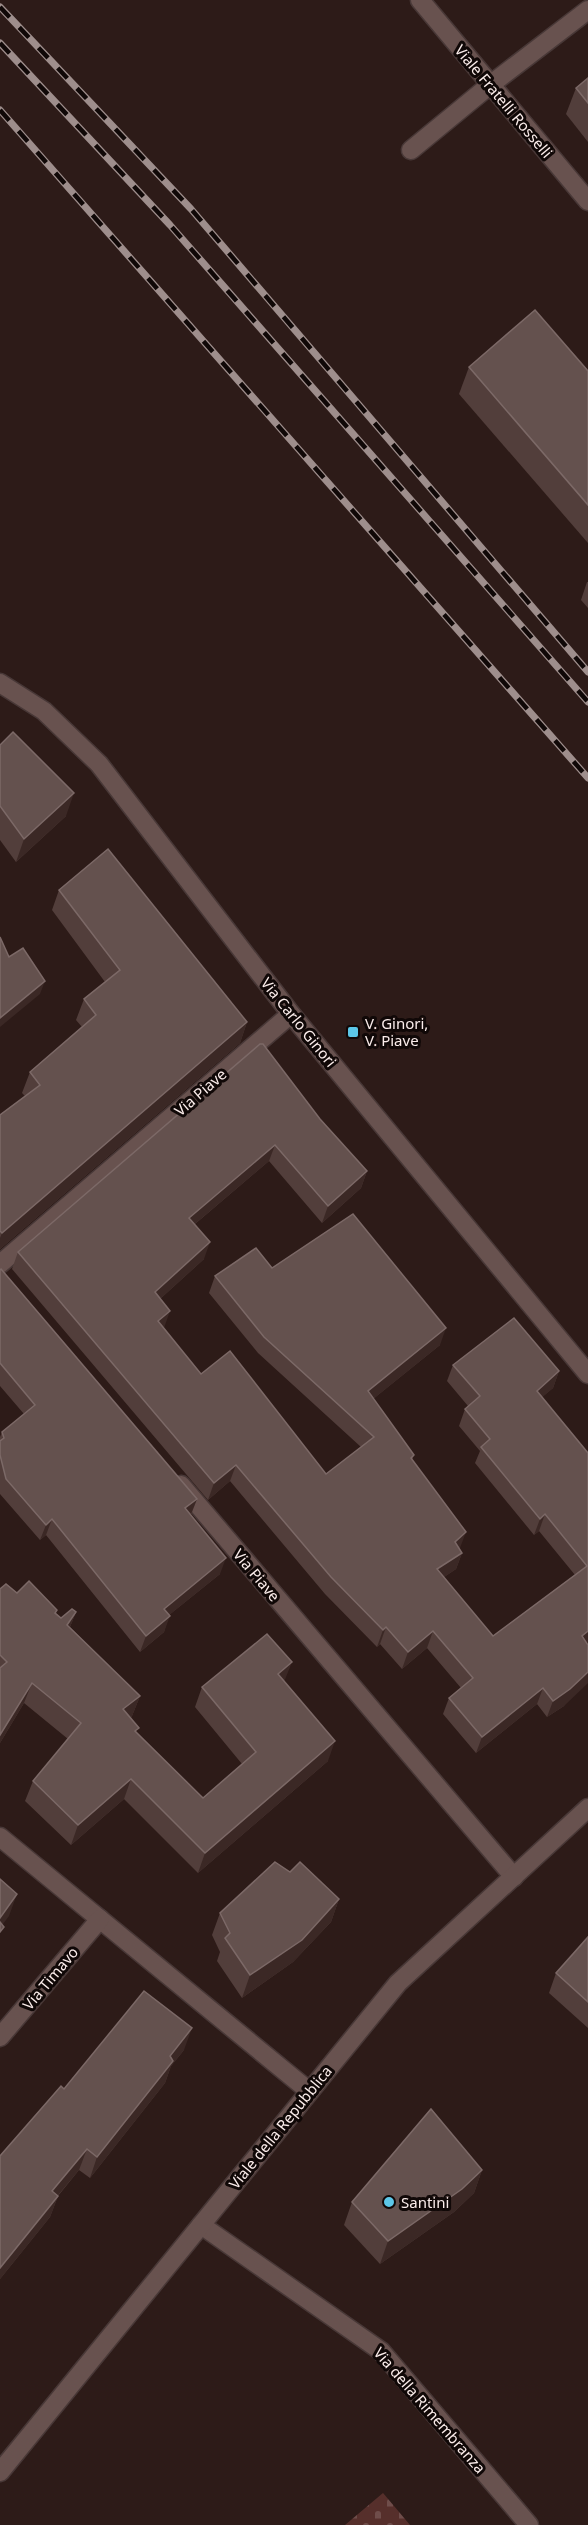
<svg xmlns="http://www.w3.org/2000/svg" width="588" height="2525" font-family="'Noto Sans',sans-serif">
  <style>
    .cemetery { fill: url(#cemetery-stones) }
    .lines { fill: none; stroke-linecap: round; stroke-linejoin: round }
    .service-casing { stroke: #483837; stroke-width: 21 }
    .minor-casing { stroke: #483837; stroke-width: 21 }
    .tertiary-casing { stroke: #483837; stroke-width: 21 }
    .service { stroke: #68524f; stroke-width: 18 }
    .minor { stroke: #68524f; stroke-width: 18 }
    .tertiary { stroke: #68524f; stroke-width: 18 }
    .rail-casing { stroke: #9e8e8c; stroke-width: 7 }
    .rail { stroke: #100807; stroke-width: 4.5; stroke-dasharray: 14; stroke-linecap: butt }
    .wall { fill: #523e3b }
    .shaded-wall { fill: #3b2825 }
    .building { fill: #64514e; stroke: #7c6967; stroke-width: 1.5 }
    .poi-dot { fill: #5cc7e8; stroke: #100807; stroke-width: 2 }
    .labels { text-anchor: middle; dominant-baseline: central; stroke-width: 6; stroke-linejoin: round; paint-order: stroke }
    .street-label { font-size: 15px; fill: #fbedeb; stroke: #100807 }
    .poi-label { font-size: 15px; fill: #fbedeb; stroke: #100807; text-anchor: start }
  </style>
  <defs>
    <pattern id="cemetery-stones" width="16" height="16" patternUnits="userSpaceOnUse" patternTransform="scale(1.5)"><rect width="16" height="16" fill="#562f2b"/><path d="M2 7V4a2 2 0 0 1 4 0v3zM10 15v-3a2 2 0 0 1 4 0v3z" fill="#6f4d4a"/></pattern>
  </defs>
  <rect width="100%" height="100%" fill="#2d1b18"/>
  <path class="cemetery" d="M383 2493 410 2525H345Z"/>
  <g class="lines">
    <g class="service-casing">
      <path id="service" d="M411 150 490 85"/>
    </g>
    <g class="minor-casing">
      <g id="minor">
        <path d="M0 683 44 711 99 764 291 1014 588 1374"/>
        <path d="M0 1264 291 1014"/>
        <path d="M181 1485 514 1877"/>
        <path d="M0 1837 309 2091"/>
        <path d="M0 2037 100 1919"/>
        <path d="M201 2225 381 2351 529 2525"/>
      </g>
    </g>
    <g class="tertiary-casing">
      <g id="tertiary">
        <path d="M420 0 588 201"/>
        <path d="M490 85 588 10"/>
        <path d="M0 2472 398 1983 588 1808"/>
      </g>
    </g>
    <use href="#service" class="service"/>
    <use href="#minor" class="minor"/>
    <use href="#tertiary" class="tertiary"/>
    <g class="rail-casing">
      <g id="rail">
        <path d="M0 7 191 209 588 672"/>
        <path d="M0 43 170 225 588 702"/>
        <path d="M0 110 588 778"/>
      </g>
    </g>
    <use href="#rail" class="rail"/>
  </g>
  <g class="wall">
    <path d="M588 78V142L566 114 576 88Z"/>
    <path d="M469 367 588 371V543L459 394Z"/>
    <path d="M587 582H588V608L581 600Z"/>
    <path d="M0 745 66 816 16 862 0 840Z"/>
    <path d="M59 890 247 1022 240 1043 0 1249V1115L25 1096 22 1093 30 1072 82 1027 76 1020 84 999 105 982 52 910Z"/>
    <path d="M320 1119 367 1171 361 1188 322 1223 269 1161 195 1224 204 1259 160 1299 164 1328 201 1374 326 1474 361 1447 258 1353 209 1293 215 1276 272 1268 440 1345 373 1399 414 1455 412 1460 462 1553 456 1569 444 1577 493 1636 575 1575 539 1531 534 1535 475 1463 480 1451 459 1426 465 1409 468 1406 447 1381 453 1365 559 1371 553 1388 542 1397 588 1453V1643L564 1706 547 1717 537 1704 476 1753 443 1714 449 1698 461 1688 427 1648 402 1669 380 1644 377 1647 325 1594 230 1481 208 1500 12 1269 18 1252Z"/>
    <path d="M0 1270 197 1499 191 1515 220 1574 169 1615 164 1632 140 1652 46 1535 40 1540 0 1494V1437L2 1432 24 1414 0 1386Z"/>
    <path d="M0 1589 17 1593 56 1613 61 1618 76 1612 70 1627 140 1696 132 1716 131 1717 137 1733 203 1798 242 1764 195 1707 202 1687 284 1682 328 1761 198 1873 124 1799 71 1845 25 1801 33 1781 68 1739 24 1703 0 1743Z"/>
    <path d="M290 1872 339 1899 331 1922 293 1962 242 1998 217 1961 220 1952 212 1935 220 1913Z"/>
    <path d="M588 1937V2028L549 1993 556 1973Z"/>
    <path d="M184 2050 171 2066 165 2083 90 2178 79 2170 58 2196 50 2217 0 2279V2156L64 2089Z"/>
    <path d="M482 2170 474 2193 454 2212 380 2264 344 2225 352 2202Z"/>
  </g>
  <g class="shaded-wall">
    <path d="M74 793 66 816 16 862 24 839Z"/>
    <path d="M45 981 40 994 0 1027V1018Z"/>
    <path d="M247 1022 240 1043 0 1249V1238L2 1233Z"/>
    <path d="M275 1145 269 1161 183 1234 189 1218Z"/>
    <path d="M367 1171 361 1188 322 1223 328 1206Z"/>
    <path d="M210 1242 204 1259 149 1309 155 1292Z"/>
    <path d="M170 1311 164 1328 158 1321Z"/>
    <path d="M446 1328 440 1345 362 1408 368 1391Z"/>
    <path d="M559 1371 553 1388 531 1407 537 1391Z"/>
    <path d="M236 1465 230 1481 208 1500 214 1483Z"/>
    <path d="M197 1499 191 1514 180 1524 185 1508Z"/>
    <path d="M545 1514 539 1531 534 1535 540 1519Z"/>
    <path d="M52 1519 46 1535 40 1540 46 1525Z"/>
    <path d="M466 1532 460 1548 449 1559 455 1542Z"/>
    <path d="M462 1553 456 1569 431 1586 437 1569Z"/>
    <path d="M226 1558 220 1574 158 1624 164 1609Z"/>
    <path d="M76 1612 68 1632 67 1625Z"/>
    <path d="M170 1616 164 1632 140 1652 146 1636Z"/>
    <path d="M386 1627 380 1644 377 1647 383 1630Z"/>
    <path d="M433 1631 427 1648 402 1669 408 1652Z"/>
    <path d="M588 1631V1643L576 1653 582 1636Z"/>
    <path d="M292 1662 284 1682 278 1674Z"/>
    <path d="M588 1672V1683L564 1706 547 1717 553 1701Z"/>
    <path d="M32 1683 24 1703 0 1743V1735Z"/>
    <path d="M543 1688 537 1704 476 1753 482 1737Z"/>
    <path d="M140 1696 132 1716 116 1729 123 1709Z"/>
    <path d="M335 1741 328 1761 198 1873 205 1853Z"/>
    <path d="M131 1779 124 1799 71 1845 78 1825Z"/>
    <path d="M17 1894 9 1916 0 1928V1918Z"/>
    <path d="M339 1899 331 1922 293 1962 242 1998 250 1975Z"/>
    <path d="M192 2028 184 2050 171 2066 165 2083 90 2178 97 2157 170 2056Z"/>
    <path d="M87 2149 79 2170 44 2212 52 2191Z"/>
    <path d="M482 2170 474 2193 454 2212 380 2264 388 2241Z"/>
    <path d="M58 2196 50 2217 0 2279V2268Z"/>
  </g>
  <g class="building">
    <path d="M588 78V103L576 88Z"/>
    <path d="M535 310 588 371V505L469 367Z"/>
    <path d="M13 732 74 793 24 839 0 806V745Z"/>
    <path d="M108 849 247 1022 2 1233 0 1231V1115L40 1085 30 1072 96 1015 84 999 120 970 59 890Z"/>
    <path d="M0 937 9 957 23 948 45 981 0 1018Z"/>
    <path d="M260 1044H263L320 1119 367 1171 328 1206 275 1145 189 1218 210 1242 155 1292 170 1311 158 1321 201 1374 230 1351 326 1474 374 1437 264 1337 215 1276 256 1248 272 1268 353 1214 446 1328 368 1391 414 1455 411 1458 466 1532 455 1542 462 1553 437 1569 493 1636 587 1566 545 1514 540 1519 481 1447 490 1439 465 1409 480 1396 453 1365 514 1318 559 1371 537 1391 588 1453V1631L582 1636 588 1645V1672L570 1689 553 1701 543 1688 482 1737 449 1698 473 1678 433 1631 408 1652 386 1627 383 1630 331 1577 236 1465 214 1483 18 1252Z"/>
    <path d="M1 1269 197 1499 185 1508 226 1558 164 1609 170 1616 146 1636 52 1519 46 1525 6 1479 0 1455V1441L4 1438 2 1432 35 1405 0 1363V1270Z"/>
    <path d="M29 1581 57 1610 55 1613 61 1618 72 1609 76 1612 67 1625 140 1696 123 1709 139 1728 135 1731 203 1798 256 1752 202 1687 267 1634 292 1662 278 1674 335 1741 205 1853 131 1779 78 1825 33 1781 81 1723 32 1683 0 1735V1668L7 1662 0 1655V1589L6 1584 17 1593Z"/>
    <path d="M275 1862 290 1872 300 1862 339 1899 302 1940 250 1975 225 1938 230 1933 220 1913Z"/>
    <path d="M0 1879 17 1894 0 1918Z"/>
    <path d="M0 1922 4 1927 0 1932Z"/>
    <path d="M588 1937V2002L556 1973Z"/>
    <path d="M144 1991 192 2028 170 2056 173 2061 97 2157 87 2149 52 2191 58 2196 0 2268V2156L61 2086 64 2089Z"/>
    <path d="M431 2109 482 2170 462 2189 388 2241 352 2202Z"/>
  </g>
  <g class="poi-dot">
    <rect x="347" y="1026" width="12" height="12" rx="3"/>
    <circle cx="389" cy="2202" r="6"/>
  </g>
  <g class="labels">
    <g class="street-label">
      <text transform="translate(504 101) rotate(50)">Viale Fratelli Rosselli</text>
      <text transform="translate(299 1022) rotate(51)">Via Carlo Ginori</text>
      <text transform="translate(200 1092) rotate(-41)">Via Piave</text>
      <text transform="translate(257 1575) rotate(50)">Via Piave</text>
      <text transform="translate(50 1978) rotate(-50)">Via Timavo</text>
      <text transform="translate(280 2127) rotate(-51)">Viale della Repubblica</text>
      <text transform="translate(430 2410) rotate(49)">Via della Rimembranza</text>
    </g>
    <g class="poi-label">
      <text x="365" y="1023">V. Ginori,<tspan x="365" dy="17">V. Piave</tspan></text>
      <text x="401" y="2202">Santini</text>
    </g>
  </g>
</svg>
